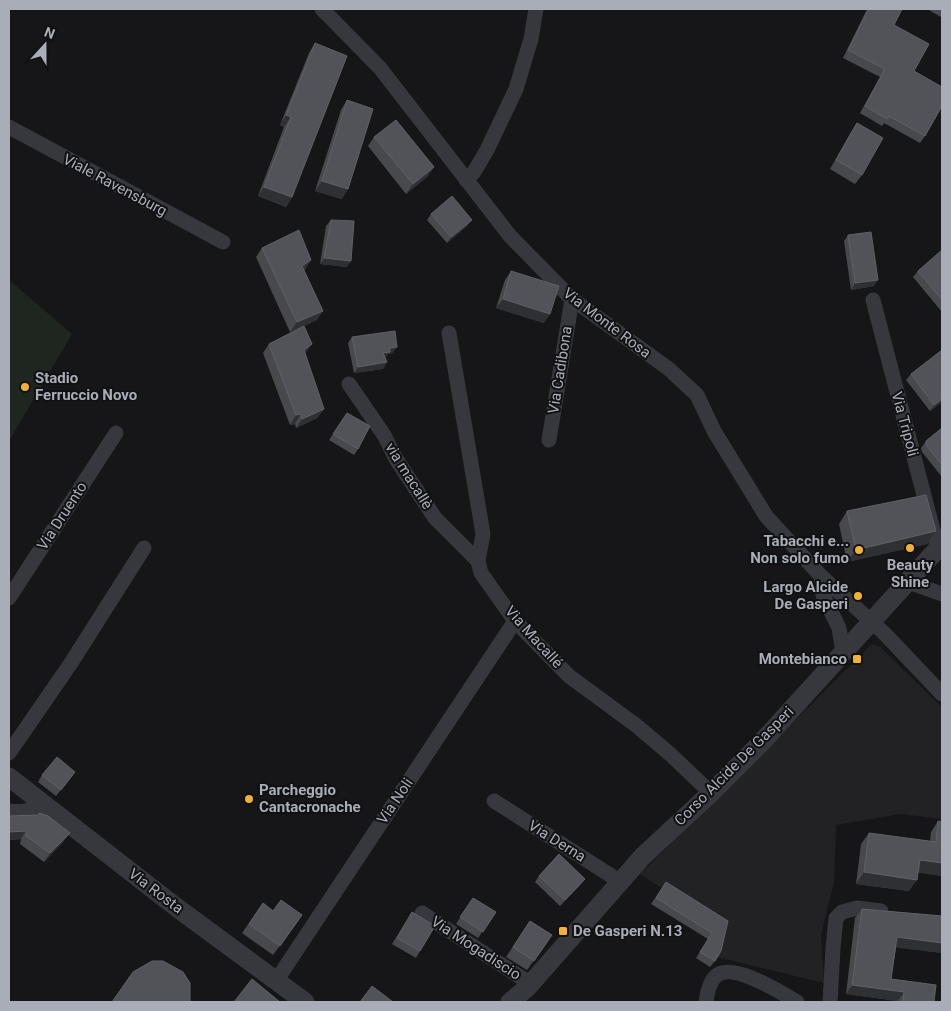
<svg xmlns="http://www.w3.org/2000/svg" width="951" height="1011" font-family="Roboto,sans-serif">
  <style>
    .built { fill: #222225 }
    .green { fill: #1e261f }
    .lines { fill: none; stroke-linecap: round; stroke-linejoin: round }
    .minor { stroke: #37383d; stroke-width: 15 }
    .tertiary { stroke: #37383d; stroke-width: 19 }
    .wall { fill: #47494d }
    .shaded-wall { fill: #2f3033 }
    .building { fill: #525359; stroke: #5f6168 }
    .poi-dot { fill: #f2b134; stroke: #111113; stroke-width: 2 }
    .labels { text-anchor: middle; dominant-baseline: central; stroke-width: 4; stroke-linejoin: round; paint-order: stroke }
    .street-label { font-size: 15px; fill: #a8adb8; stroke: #111113 }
    .poi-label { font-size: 15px; font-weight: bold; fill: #a8adb8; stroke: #111113; text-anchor: start }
  </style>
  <rect width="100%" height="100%" fill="#161618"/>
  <path class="built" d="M872 644 880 647 942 707V819L901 814 836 825 834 882 821 935 824 983 717 957 723 928 640 874Z"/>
  <path class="green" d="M9 280 72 334 9 441Z"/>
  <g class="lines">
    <g class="minor">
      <path d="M322 9 380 68 510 236 572 299 669 369 697 395 714 431 766 516 821 576 884 633 942 694"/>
      <path d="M9 127 223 242"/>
      <path d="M466 180 474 172 487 150 516 89 531 39 536 9"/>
      <path d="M873 300 938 549"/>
      <path d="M449 333 483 534 478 561 481 573 515 621 569 676 637 726 670 754 711 793"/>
      <path d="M349 384 384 435 396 459 435 518 478 561"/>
      <path d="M549 440 572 299"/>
      <path d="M821 576 823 595 839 628 843 652"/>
      <path d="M908 582 942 594"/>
      <path d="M9 598 116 433"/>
      <path d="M9 753 71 663 144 548"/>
      <path d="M494 801 610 875 619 882"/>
      <path d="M9 811C23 812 30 813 40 802"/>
      <path d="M422 913 531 984"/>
      <path d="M276 981 515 621"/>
      <path d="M706 1002C707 994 709 983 715 977 730 960 782 993 797 1002"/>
      <path d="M830 1002 833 948 836 918 842 912 857 908 881 911"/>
    </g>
    <g class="tertiary">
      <path d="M9 777 176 907 305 1002"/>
      <path d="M510 1002 527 988 643 856 711 793 761 743 942 544"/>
    </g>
  </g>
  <g class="wall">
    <path d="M867 9H902L894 25 914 71 925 136 920 143 884 123 882 126 860 113 880 77 843 58Z"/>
    <path d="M927 9H942V15L941 17Z"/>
    <path d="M315 43 292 197 286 207 258 196 284 127 280 125 309 53Z"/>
    <path d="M347 100 342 199 315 191 341 110Z"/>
    <path d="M857 123 862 175 855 184 830 169 851 132Z"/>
    <path d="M374 137 434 167 427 177 406 194 368 146Z"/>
    <path d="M431 214 467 226 447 243 427 220Z"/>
    <path d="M331 220 347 267 320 264 326 226Z"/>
    <path d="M848 235 874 286 851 290 844 241Z"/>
    <path d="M262 248 304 270 317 320 290 332 256 257Z"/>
    <path d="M942 250V312L913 277 918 271Z"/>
    <path d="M511 271 544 323 496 308 505 280Z"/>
    <path d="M352 337 397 347 392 353 388 354 385 358 387 362 383 369 354 373 348 343Z"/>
    <path d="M269 344 305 354 324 409 317 418 296 428 295 424 290 425 263 353Z"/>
    <path d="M911 374 942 402 930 411 906 380Z"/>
    <path d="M347 413 358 449 354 455 329 440Z"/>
    <path d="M942 428V477L922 452 921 448 926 441Z"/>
    <path d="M847 511 936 531 927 544 847 562 839 524Z"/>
    <path d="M75 772 56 796 38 782 42 775Z"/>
    <path d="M39 813 64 841 44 862 20 844 21 839 9 840V816L38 815Z"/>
    <path d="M938 821 942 822V876L918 872 909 891 856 884 861 844 869 833 930 841 931 832Z"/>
    <path d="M539 876 585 879 580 885 560 906 535 882Z"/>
    <path d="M666 882 728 921 715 961 710 967 696 958 708 939 651 904Z"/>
    <path d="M473 898 496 912 478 938 456 924Z"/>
    <path d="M263 903 273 911 302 915 273 955 242 933Z"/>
    <path d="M862 909 942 916V953L896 947 891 979 934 1002H897L898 1001 846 994 855 918Z"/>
    <path d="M412 912 420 951 416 958 392 944Z"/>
    <path d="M530 921 552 935 527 970 506 957Z"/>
  </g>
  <g class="shaded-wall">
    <path d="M286 115 291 117 284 127 280 125Z"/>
    <path d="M434 167 427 177 406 194 413 184Z"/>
    <path d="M322 181 348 189 342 199 315 191Z"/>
    <path d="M264 187 292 197 286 207 258 196Z"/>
    <path d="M472 220 467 226 447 243 451 237Z"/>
    <path d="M324 258 351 261 347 267 320 264Z"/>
    <path d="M311 260 305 270 296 275 302 266Z"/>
    <path d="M878 280 874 286 851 290 855 283Z"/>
    <path d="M503 299 550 314 544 323 496 308Z"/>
    <path d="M323 311 317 320 290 332 297 322Z"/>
    <path d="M312 344 305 354 304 350Z"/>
    <path d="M397 347 392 353 388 354 385 359 383 353 390 348Z"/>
    <path d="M387 362 383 369 354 373 358 367Z"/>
    <path d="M942 399V402L930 411 934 405Z"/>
    <path d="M324 409 317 418 296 428 302 419Z"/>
    <path d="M301 414 295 424 290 425 296 415Z"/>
    <path d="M936 531 927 544 847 562 856 550Z"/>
    <path d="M26 831 21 839 9 840V832Z"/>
    <path d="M70 833 64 841 44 862 50 853Z"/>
    <path d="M920 860 942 863V876L912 872Z"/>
    <path d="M864 872 917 880 909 891 856 884Z"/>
    <path d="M897 937 942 943V953L891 947Z"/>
    <path d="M852 985 904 992 898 1001 846 994Z"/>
  </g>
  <g class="building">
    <path d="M869 9H902L894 25 929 44 914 71 942 87V106L925 136 889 116 887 119 865 106 885 69 848 50Z"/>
    <path d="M315 43 347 56 292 197 264 187 291 117 286 115Z"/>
    <path d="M347 100 373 109 348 189 322 181Z"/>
    <path d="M396 120 434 167 413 184 374 137Z"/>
    <path d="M857 123 883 138 862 175 836 160Z"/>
    <path d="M452 196 472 220 451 237 431 214Z"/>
    <path d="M331 220 354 221 351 261 324 258Z"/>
    <path d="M299 230 311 260 302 266 323 311 297 322 262 248Z"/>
    <path d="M871 232 878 280 855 283 848 235Z"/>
    <path d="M942 250V300L918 271Z"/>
    <path d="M511 271 559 286 550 314 503 299Z"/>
    <path d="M304 326 312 344 304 350 324 409 302 419 301 414 296 415 269 344Z"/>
    <path d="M395 331 397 347 390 348V352L383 353 387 362 358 367 352 337Z"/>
    <path d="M942 350V399L934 405 911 374Z"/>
    <path d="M347 413 370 426 358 449 333 434Z"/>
    <path d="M942 428V465L927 446 926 441Z"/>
    <path d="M926 495 936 531 856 550 847 511Z"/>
    <path d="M57 757 75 772 61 790 42 775Z"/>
    <path d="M39 813 48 816 70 833 50 853 26 836V831L9 832V816L38 815Z"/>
    <path d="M938 821 942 822V863L920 860 917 880 864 872 869 833 936 842Z"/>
    <path d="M559 854 585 879 565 900 539 876Z"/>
    <path d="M666 882 728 921 721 951 715 961 700 952 712 933 656 898Z"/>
    <path d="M473 898 496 912 483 932 460 917Z"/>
    <path d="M281 900 302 915 280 946 249 924 263 903 273 911Z"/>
    <path d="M862 909 942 916V943L897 937 891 979 936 985 934 1002H903L904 992 852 985Z"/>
    <path d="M412 912 435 926 420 951 397 938Z"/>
    <path d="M530 921 552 935 534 961 513 947Z"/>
    <path d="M152 961H163L183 972 190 983V1002H112L133 972Z"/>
    <path d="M252 979 280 1002H234Z"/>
    <path d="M372 986 393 1002H360Z"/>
  </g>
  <g class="poi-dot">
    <circle cx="25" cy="387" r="5"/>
    <circle cx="910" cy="548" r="5"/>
    <circle cx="859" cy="550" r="5"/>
    <circle cx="858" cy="596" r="5"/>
    <rect x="852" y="654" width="10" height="10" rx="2.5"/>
    <circle cx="249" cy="799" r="5"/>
    <rect x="558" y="926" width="10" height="10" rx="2.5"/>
  </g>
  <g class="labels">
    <g class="street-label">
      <text transform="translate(115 185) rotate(28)">Viale Ravensburg</text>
      <text transform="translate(607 323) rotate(37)">Via Monte Rosa</text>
      <text transform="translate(560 370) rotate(-81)">Via Cadibona</text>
      <text transform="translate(905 424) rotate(75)">Via Tripoli</text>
      <text transform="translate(409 476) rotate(58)">via macallè</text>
      <text transform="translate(62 516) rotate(-57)">Via Druento</text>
      <text transform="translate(534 637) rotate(48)">Via Macallé</text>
      <text transform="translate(734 766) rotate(-45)">Corso Alcide De Gasperi</text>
      <text transform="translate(395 801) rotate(-56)">Via Noli</text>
      <text transform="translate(557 841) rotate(32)">Via Derna</text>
      <text transform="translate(156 891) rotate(37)">Via Rosta</text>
      <text transform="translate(476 948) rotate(33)">Via Mogadiscio</text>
    </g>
    <g class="poi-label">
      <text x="35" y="378">Stadio<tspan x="35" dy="17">Ferruccio Novo</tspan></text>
      <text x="849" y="541" text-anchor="end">Tabacchi e...<tspan x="849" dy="17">Non solo fumo</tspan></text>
      <text x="910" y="565" text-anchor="middle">Beauty<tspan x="910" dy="17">Shine</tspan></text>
      <text x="848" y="587" text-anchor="end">Largo Alcide<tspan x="848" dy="17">De Gasperi</tspan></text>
      <text x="847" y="659" text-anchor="end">Montebianco</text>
      <text x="259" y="790">Parcheggio<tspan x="259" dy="17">Cantacronache</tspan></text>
      <text x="573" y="931">De Gasperi N.13</text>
    </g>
  </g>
  <rect width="951" height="1011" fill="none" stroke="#a8adb8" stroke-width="20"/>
  <g transform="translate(45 45) rotate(21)" stroke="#111113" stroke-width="4" paint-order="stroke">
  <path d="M0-4L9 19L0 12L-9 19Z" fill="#a8adb8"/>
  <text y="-8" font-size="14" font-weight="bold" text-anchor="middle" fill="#a8adb8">N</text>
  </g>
</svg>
